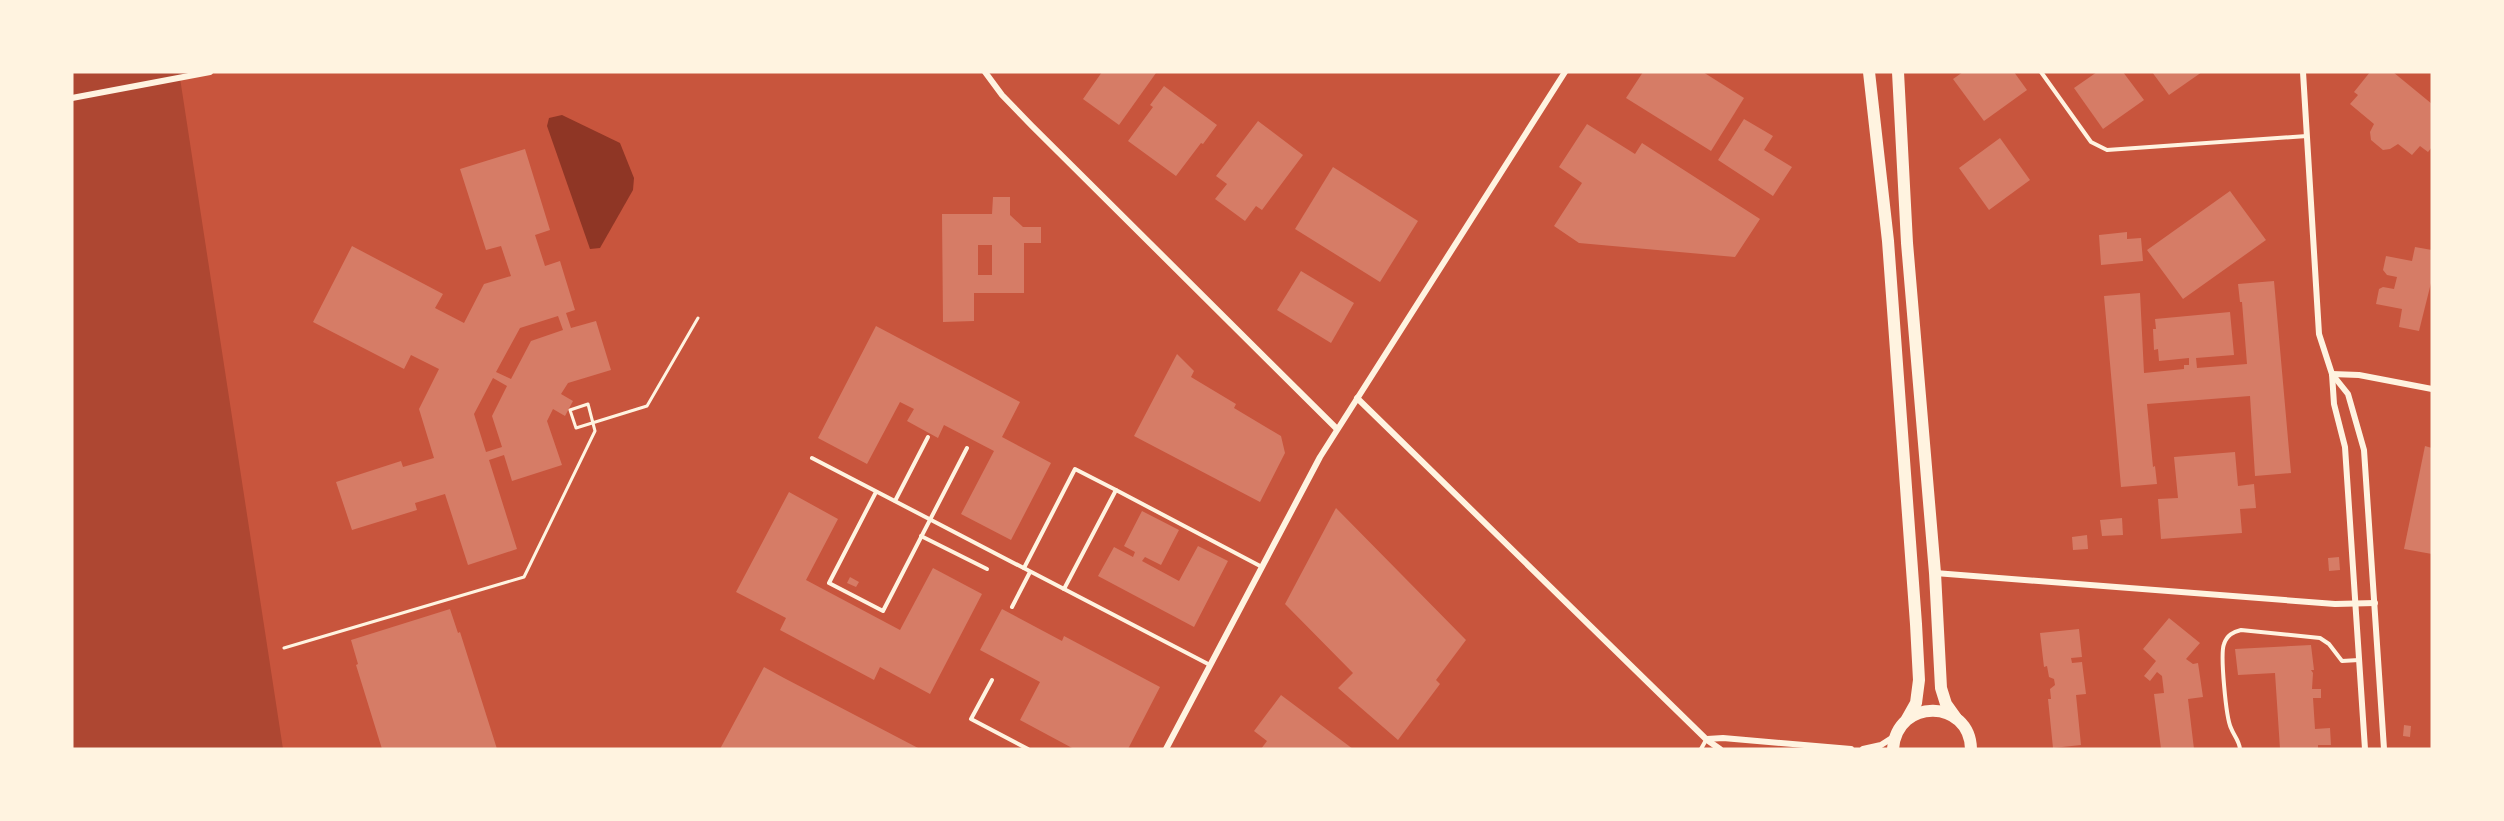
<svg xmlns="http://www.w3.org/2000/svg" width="2504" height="821" font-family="Bitter,serif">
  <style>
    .green { fill: #ae4732 }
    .water { fill: #8f3625 }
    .building { fill: #d67c66; fill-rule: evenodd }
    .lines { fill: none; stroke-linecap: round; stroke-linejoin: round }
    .path { stroke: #fff3e0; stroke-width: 3 }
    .service { stroke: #fff3e0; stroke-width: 4 }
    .minor { stroke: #fff3e0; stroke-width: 6 }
    .secondary { stroke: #fff3e0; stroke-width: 12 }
  </style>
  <rect width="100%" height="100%" fill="#c8553d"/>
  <path class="green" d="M72 72H210L180 78 283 749H72Z"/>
  <path class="water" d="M562 115 620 143 634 178 633 190 600 248 590 249 547 126 549 118Z"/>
  <g class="building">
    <path d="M1102 72 1156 73 1119 125 1083 99Z"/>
    <path d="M1643 72H1703L1744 98 1711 151 1626 98Z"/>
    <path d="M1963 72H2014L2027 90 1984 121 1953 79Z"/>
    <path d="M2097 72H2123L2144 100 2103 129 2074 88Z"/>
    <path d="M2152 72H2202L2169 95Z"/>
    <path d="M2370 72H2393L2432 104V147L2428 152 2420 146 2412 155 2398 144 2390 149 2383 150 2371 140 2370 132 2374 124 2350 104 2358 95 2354 92Z"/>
    <path d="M1164 86 1217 125 1203 144 1201 143 1176 176 1128 141 1153 107 1150 105Z"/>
    <path d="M1744 119 1773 136 1764 150 1792 167 1773 196 1718 160Z"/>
    <path d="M1258 121 1303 155 1262 210 1256 206 1245 221 1215 199 1227 184 1216 176Z"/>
    <path d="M1587 124 1635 154 1642 143 1760 219 1735 257 1579 243 1554 226 1582 183 1559 167Z"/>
    <path d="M2000 138 2030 180 1989 210 1959 168Z"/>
    <path d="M525 149 550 230 535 235 545 266 560 261 575 310 566 313 571 328 596 321 611 370 568 383 561 394 573 401 565 416 553 409 547 421 562 465 512 481 504 455 489 460 517 549 468 565 445 494 415 503 417 510 352 530 336 482 401 461 403 467 434 458 419 409 439 369 411 355 404 369 313 322 352 246 443 294 435 308 464 323 484 284 511 276 501 246 486 250 460 169ZM558 316 563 330 531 341 511 379 496 372 520 328ZM493 378 507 386 492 416 502 447 486 452 474 414Z"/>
    <path d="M1333 167 1418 221 1380 282 1295 229Z"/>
    <path d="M2230 191 2266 240 2183 299 2147 250Z"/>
    <path d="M993 197H1010V215L1023 227H1041V243H1024V293H974V321L943 322 942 214H992ZM978 245H992V275H978Z"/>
    <path d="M2127 232V239L2141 238 2143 261 2101 265 2099 235Z"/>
    <path d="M2415 247 2432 250V279L2419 331 2399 327 2402 309 2376 304 2379 289 2383 287 2394 289 2397 277 2387 275 2383 270 2386 256 2412 261Z"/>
    <path d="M1301 271 1354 303 1331 343 1277 310Z"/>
    <path d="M2274 281 2291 473 2255 476 2250 396 2147 404 2153 467 2155 466 2157 484 2121 487 2104 296 2140 293 2144 373 2184 369V365H2189V358L2159 361 2158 349 2154 350 2153 329H2156L2155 319 2230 312 2234 355 2196 358 2197 368 2247 364 2242 302H2240L2238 284Z"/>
    <path d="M876 326 1020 402 1002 437 1051 463 1011 540 961 514 994 451 944 425 938 438 907 421 914 409 900 402 867 464 818 438Z"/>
    <path d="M1177 354 1194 371 1191 377 1236 404 1234 408 1281 436 1285 453 1260 502 1134 436Z"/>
    <path d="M2425 446 2432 448V554L2404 549Z"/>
    <path d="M2235 452 2238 486 2254 484 2256 508 2240 509 2242 533 2161 539 2158 499 2178 498 2174 457Z"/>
    <path d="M789 492 838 519 806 580 900 630 933 568 982 594 930 694 880 667 874 680 780 630 786 618 736 592Z"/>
    <path d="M1336 508 1466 640 1436 680 1440 684 1398 740 1338 688 1353 673 1285 604Z"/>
    <path d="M1142 511 1179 530 1161 565 1145 557 1142 561 1179 581 1198 546 1228 561 1194 627 1098 576 1114 547 1133 557 1135 552 1124 546Z"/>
    <path d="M2122 518 2123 535 2102 536 2100 520Z"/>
    <path d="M2087 535 2088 549 2073 550 2072 537Z"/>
    <path d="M2339 557 2340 570 2329 571 2328 558Z"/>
    <path d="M850 577 859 582 856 587 847 583Z"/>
    <path d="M450 609 458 633 460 632 497 749H382L356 665 358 664 351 640Z"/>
    <path d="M1002 609 1062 641 1064 636 1160 687 1128 749H1074L1020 720 1040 682 980 650Z"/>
    <path d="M2169 618 2200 643 2186 659 2193 664 2198 663 2203 697 2188 699 2194 749H2161L2154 694 2164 693 2162 676 2157 672 2150 681 2144 676 2156 661 2143 649Z"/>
    <path d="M2079 629 2082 657 2071 658 2072 663 2082 662 2086 694 2076 695 2081 745 2053 748 2048 699H2051L2050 689 2055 685 2054 679 2049 677 2047 666 2044 667 2040 633Z"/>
    <path d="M2311 645 2314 670H2311L2313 673 2312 689H2321V698H2313L2315 729 2330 728 2331 745H2318V749H2280L2275 673 2238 675 2235 649Z"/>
    <path d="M764 667 784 678 920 749H720Z"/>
    <path d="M1281 695 1353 749H1261L1267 741 1254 731Z"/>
    <path d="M2404 725 2411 726 2410 737 2403 736Z"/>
  </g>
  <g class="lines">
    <path class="path" d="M284 648 524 577 595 431 588 404 570 410 576 428 647 406 698 318"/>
    <g class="service">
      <path d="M2041 72 2091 142 2107 150 2307 136"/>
      <path d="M812 458 1210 665"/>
      <path d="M876 492 829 583 883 611 967 448"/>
      <path d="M895 501 928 437"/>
      <path d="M921 536 987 569"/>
      <path d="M1024 568 1075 469 1116 490"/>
      <path d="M1064 589 1116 490 1262 567"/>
      <path d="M1012 607 1030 572"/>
      <path d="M992 680 971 719 1028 749"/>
      <path d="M1701 749 1706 740"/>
      <path d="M2240 749C2239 740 2234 736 2231 728 2226 718 2220 654 2224 644 2227 635 2233 632 2241 630L2320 638 2329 644 2342 661 2359 660"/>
    </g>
    <g class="minor">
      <path d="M985 72 1002 95 1032 126 1337 429"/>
      <path d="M2303 72 2319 334 2332 374 2348 394 2364 450 2384 749"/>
      <path d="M72 98 210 72"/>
      <path d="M2332 374 2334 404 2345 447 2365 749"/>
      <path d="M2332 374 2359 375 2432 389"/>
      <path d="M1357 398 1707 740 1720 749"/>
      <path d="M1935 573 2335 604 2375 603"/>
      <path d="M1707 739 1723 738 1851 749"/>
      <path d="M1166 749 1320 457 1565 72"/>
      <path d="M1863 749 1881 745 1895 736"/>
    </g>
    <g class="secondary">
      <path d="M1869 72 1888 241 1916 624 1919 680 1916 703 1907 719"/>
      <path d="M1898 72 1907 243 1935 573 1941 688 1946 704 1956 718"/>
      <path d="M1893 749C1897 697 1970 699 1971 749"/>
    </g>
  </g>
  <rect width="2504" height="821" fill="none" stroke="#fff3e0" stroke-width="147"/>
</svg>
